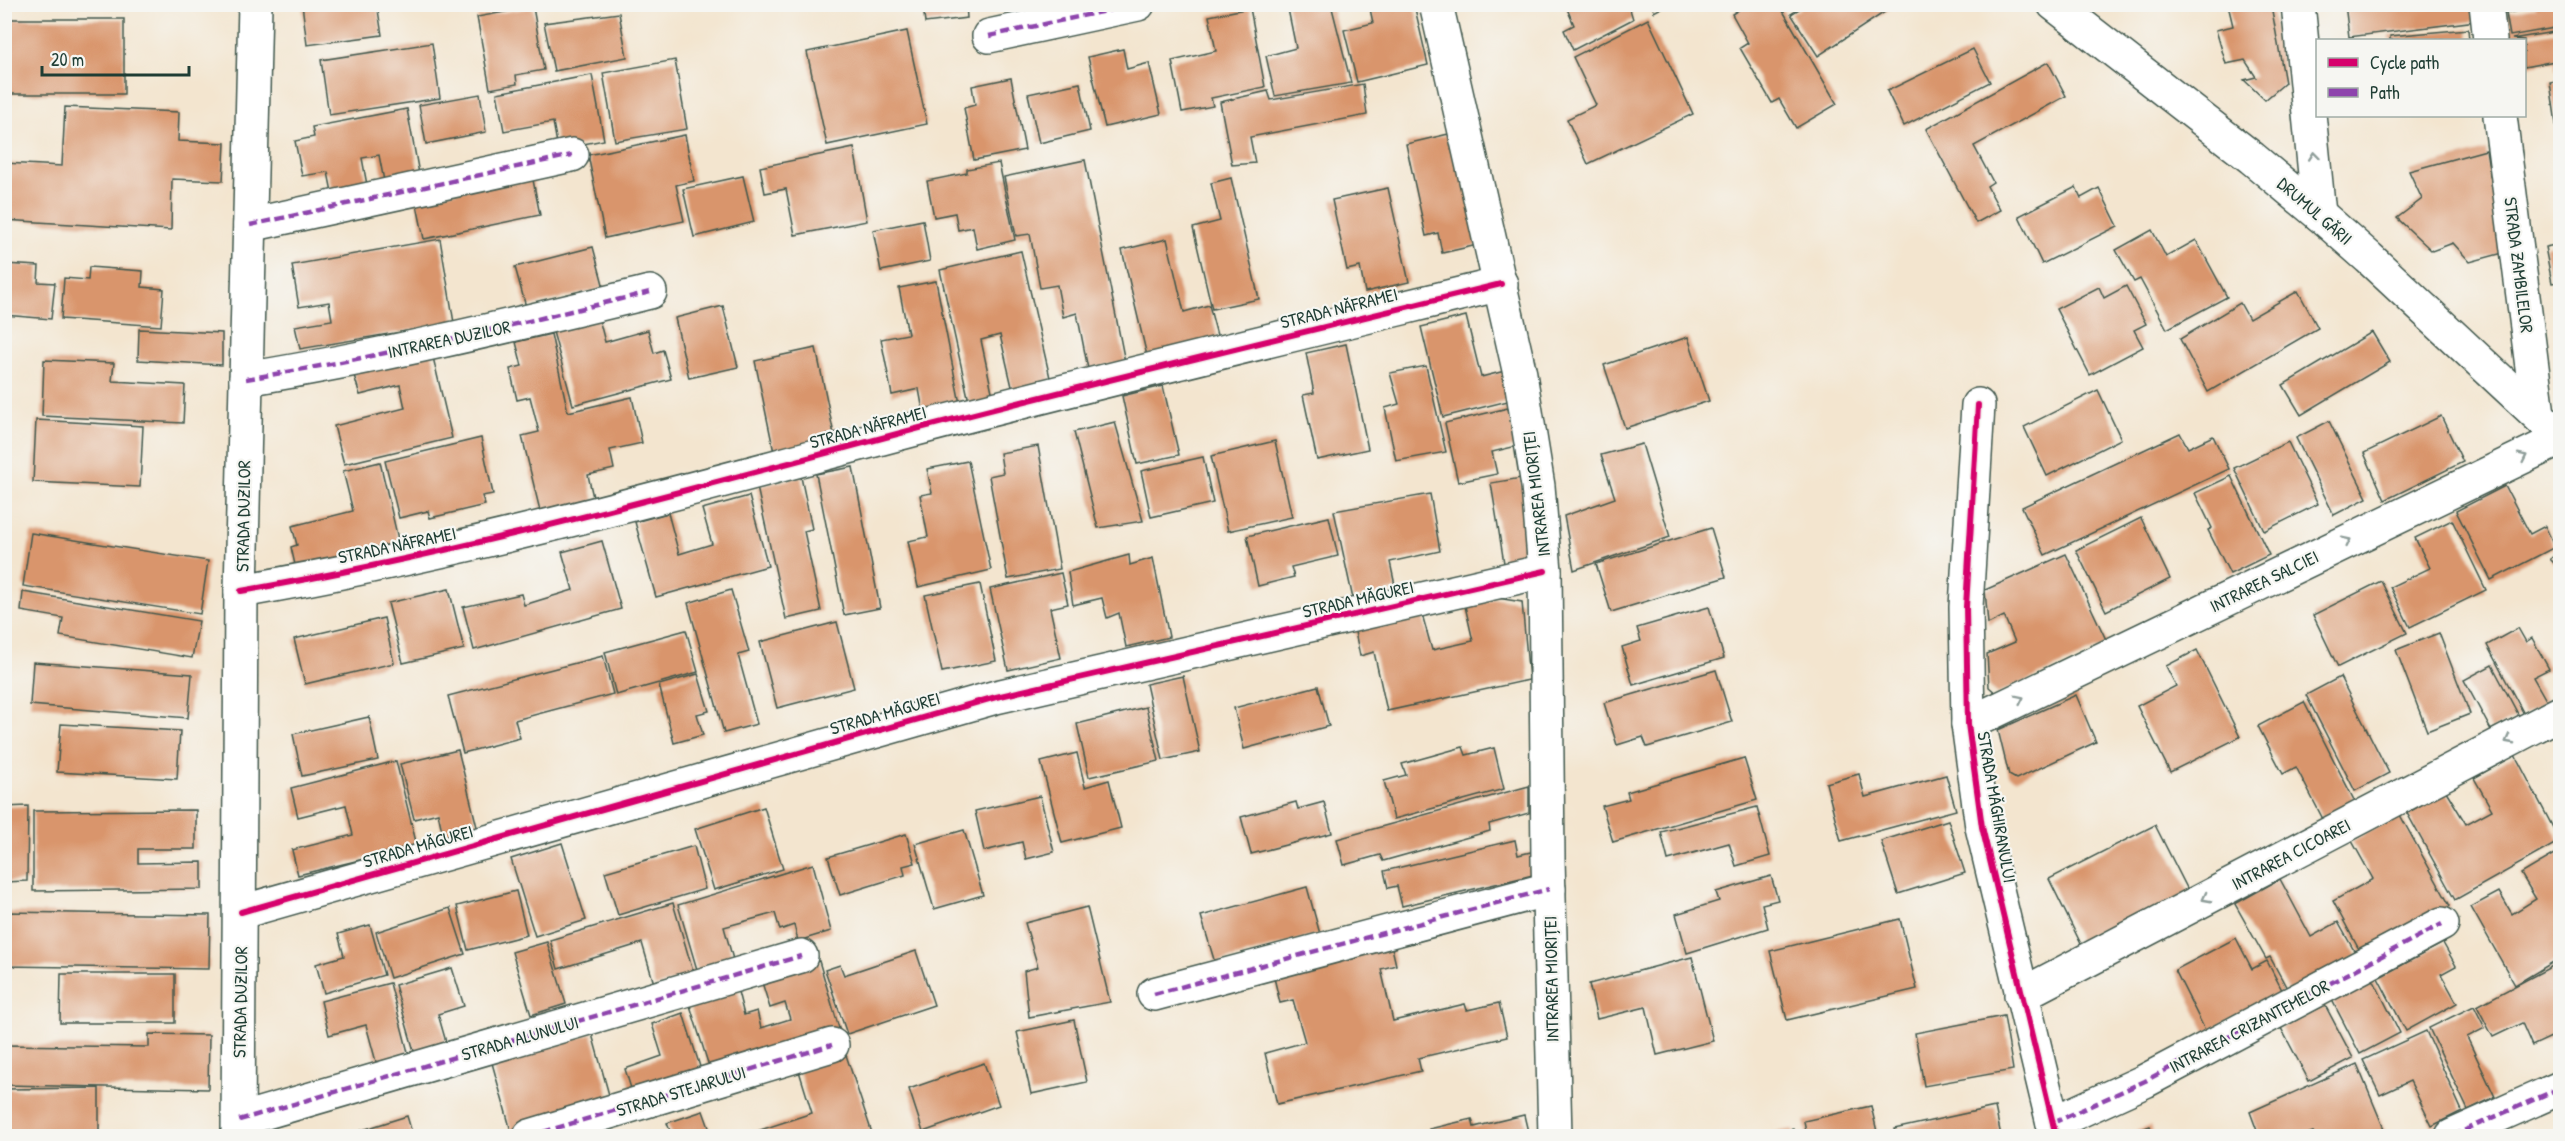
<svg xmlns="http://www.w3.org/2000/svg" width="2565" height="1141" font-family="'Patrick Hand',sans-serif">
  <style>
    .building { fill: #d9956c }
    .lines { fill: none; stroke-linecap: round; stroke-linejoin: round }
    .minor-casing { stroke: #3f564b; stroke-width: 36 }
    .minor { stroke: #fff; stroke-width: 33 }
    .quiet { stroke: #8e44ad; stroke-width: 4.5; stroke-dasharray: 9 4.5; stroke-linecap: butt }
    .cycleway-casing { stroke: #f6f6f2; stroke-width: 10 }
    .cycleway { stroke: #d6006c; stroke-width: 6 }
    .oneway { stroke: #8f9e9a }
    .labels { text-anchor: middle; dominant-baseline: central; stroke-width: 4.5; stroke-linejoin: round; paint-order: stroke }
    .street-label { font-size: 18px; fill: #1f3d34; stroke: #f6f6f2 }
  </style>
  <rect width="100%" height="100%" fill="#f6f6f2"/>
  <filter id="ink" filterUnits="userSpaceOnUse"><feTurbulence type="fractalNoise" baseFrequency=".0167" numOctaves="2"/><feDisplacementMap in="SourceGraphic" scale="12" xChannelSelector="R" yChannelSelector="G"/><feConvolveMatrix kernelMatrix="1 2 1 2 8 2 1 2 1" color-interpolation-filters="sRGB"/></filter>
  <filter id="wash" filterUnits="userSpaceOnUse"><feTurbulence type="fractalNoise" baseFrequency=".008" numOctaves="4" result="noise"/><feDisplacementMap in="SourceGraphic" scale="24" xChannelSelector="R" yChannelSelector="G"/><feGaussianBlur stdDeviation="1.35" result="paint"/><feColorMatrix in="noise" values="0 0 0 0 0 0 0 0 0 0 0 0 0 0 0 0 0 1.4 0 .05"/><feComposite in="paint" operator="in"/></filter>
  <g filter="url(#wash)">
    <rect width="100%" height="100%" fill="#f3e5cf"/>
    <g id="blocks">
      <g class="building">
        <path d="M302 4H377L382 35 307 45Z"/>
        <path d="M1287 4H1331L1351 83 1275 96 1266 56 1296 48Z"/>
        <path d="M1369 4H1414L1428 65 1357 82 1344 30 1373 23Z"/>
        <path d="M1565 4H1632L1629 6 1633 19 1573 50 1564 30 1574 25Z"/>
        <path d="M1652 4H1669L1654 12Z"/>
        <path d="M1748 4H1779L1837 104 1796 128 1779 99 1772 103 1740 48 1748 43 1732 14Z"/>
        <path d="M1807 4H1897L1818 56 1791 14Z"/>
        <path d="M2345 4H2474L2476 21 2349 37Z"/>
        <path d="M2535 4H2560V27L2510 36 2506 13 2536 8Z"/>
        <path d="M923 5H966L967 18 925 23Z"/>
        <path d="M2228 5H2271L2285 83 2265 100 2244 80 2256 77 2245 60 2226 64 2216 30 2233 26Z"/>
        <path d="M533 7 544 70 516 75 517 84 490 89 477 17Z"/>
        <path d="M1250 8 1265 87 1211 98 1213 106 1182 112 1172 61 1216 51 1209 16Z"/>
        <path d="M619 13 627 57 554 71 544 23Z"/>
        <rect x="8" y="19" width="116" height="75"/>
        <path d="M1648 19 1693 114 1588 164 1567 119 1596 105 1573 57Z"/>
        <path d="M2468 29 2469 40H2390V36Z"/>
        <path d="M907 31 927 124 827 145 807 52Z"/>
        <path d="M2560 31V68L2556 69 2555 61 2524 67V40L2512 39Z"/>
        <path d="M432 43 440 98 329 115 321 60Z"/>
        <path d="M1123 49 1127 69 1149 63 1161 114 1105 127 1088 57Z"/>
        <path d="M1973 49 1990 82 1904 126 1887 91Z"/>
        <path d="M675 60 687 129 615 141 603 73Z"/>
        <path d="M2048 62 2066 96 1974 146 1993 182 1987 186 2000 210 1976 223 1926 129Z"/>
        <path d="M592 75 604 140 558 149 553 122 504 131 497 93Z"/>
        <path d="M1011 78 1025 150 974 160 964 108 975 105 972 86Z"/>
        <path d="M2560 80V130L2557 131 2550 82Z"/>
        <path d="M1080 83 1090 131 1039 143 1028 94Z"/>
        <path d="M1363 84 1367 115 1250 137 1255 163 1232 165 1220 102 1268 91 1271 100Z"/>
        <path d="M480 94 486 132 426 144 419 105Z"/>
        <path d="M65 107 179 112 178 141 225 143 223 181 172 179 171 230 4 220V163L62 166Z"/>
        <path d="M407 109 420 179 385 186 379 155 362 158 367 185 332 192 328 172 302 176 295 141 314 137 312 127Z"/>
        <path d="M1457 132 1482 244 1442 253 1438 233 1426 236 1406 144Z"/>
        <path d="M685 135 694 181 676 185 684 221 605 238 588 155Z"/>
        <path d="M854 148 867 221 795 235 786 189 765 193 760 167Z"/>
        <path d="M2486 150 2503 253 2470 262 2453 243 2432 251 2397 218 2422 199 2409 171Z"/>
        <path d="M1085 160 1125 362 1088 369 1077 313 1063 317 1057 285 1040 288 1030 234 1016 236 1004 177Z"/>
        <path d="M999 163 1015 240 977 249 973 227 958 230 955 213 934 217 927 181 967 173V169Z"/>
        <path d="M532 175 540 215 424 239 416 200Z"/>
        <path d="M743 176 754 222 694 237 683 189Z"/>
        <path d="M1231 178 1259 299 1212 309 1193 228 1220 221 1211 183Z"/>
        <path d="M2076 187 2081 198 2099 188 2118 226 2042 264 2019 216Z"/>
        <path d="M1388 188 1409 282 1365 292 1360 267 1347 270 1332 200Z"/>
        <path d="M923 220 930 261 881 271 873 230Z"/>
        <path d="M2152 230 2166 257 2196 240 2227 297 2167 329 2140 279 2134 282 2116 250Z"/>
        <path d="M440 239 454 323 300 349 295 326 332 320 329 302 299 307 292 265Z"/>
        <path d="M1167 239 1184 312 1209 305 1218 339 1147 356 1122 250Z"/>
        <path d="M2560 244V282L2552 283 2545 247Z"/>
        <path d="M593 247 604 288 526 307 515 267Z"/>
        <path d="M1021 251 1051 382 1013 391 1000 335 981 340 994 401 970 406 940 270Z"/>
        <path d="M4 264 39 266 38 282 55 283 51 319 4 315Z"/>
        <path d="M89 267 143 271 142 287 164 289 161 326 61 319 64 278 88 280Z"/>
        <path d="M936 281 961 409 924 416 919 389 892 395 881 339 908 334 899 288Z"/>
        <path d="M2126 286 2146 324 2134 330 2143 347 2090 375 2056 309 2099 287 2104 298Z"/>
        <path d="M2298 291 2318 328 2208 392 2180 339 2240 303 2249 319Z"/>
        <path d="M723 306 738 367 689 378 675 318Z"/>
        <path d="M598 315 605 342 648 330 654 353 663 350 671 379 573 405 552 328Z"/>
        <path d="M1466 316 1481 377 1505 371 1512 400 1443 417 1421 327Z"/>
        <path d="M139 329 222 333V365L138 360Z"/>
        <path d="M2372 332 2390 362 2301 415 2283 385Z"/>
        <path d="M551 334 568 412 632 397 642 443 610 450 614 469 588 475 595 506 542 519 522 436 539 432 530 397 517 400 510 369 522 366 516 342Z"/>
        <path d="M1688 337 1709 401 1625 428 1604 365Z"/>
        <path d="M1346 344 1368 449 1317 460 1303 395 1314 393 1306 353Z"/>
        <path d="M816 348 836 444 775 457 755 361Z"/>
        <path d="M432 353 452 438 344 464 334 426 405 408 400 385 360 395 353 372Z"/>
        <path d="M44 360 114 363 112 381 185 385 183 423 42 416Z"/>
        <path d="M1426 366 1446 452 1396 461 1385 408 1399 404 1390 373Z"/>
        <path d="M1163 386 1179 455 1137 464 1122 396Z"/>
        <path d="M2098 390 2121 439 2047 476 2024 427Z"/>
        <path d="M1508 408 1517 446 1492 452 1497 474 1458 482 1445 423Z"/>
        <path d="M2441 416 2463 462 2385 500 2364 453Z"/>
        <path d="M36 420 143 426 140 487 33 482Z"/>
        <path d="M2329 421 2367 498 2334 515 2296 438Z"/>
        <path d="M1115 422 1143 521 1098 528 1074 432Z"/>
        <path d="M2180 433 2188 448 2213 436 2229 469 2045 555 2022 507Z"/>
        <path d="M481 438 493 494 482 496 485 505 430 518 428 511 399 518 385 461Z"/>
        <path d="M1275 441 1292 517 1228 531 1211 456Z"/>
        <path d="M2288 442 2318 504 2264 531 2234 468Z"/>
        <path d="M1642 444 1670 537 1574 570 1564 516 1615 498 1601 455Z"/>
        <path d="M1038 446 1060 569 1008 579 989 476 1003 473 1000 453Z"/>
        <path d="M1203 457 1213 503 1151 517 1141 471Z"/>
        <path d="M968 461 991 570 918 587 908 541 928 537 920 495 932 493 927 469Z"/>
        <path d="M380 462 401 552 298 578 291 547 297 545 292 526 353 511 343 471Z"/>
        <path d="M853 467 880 608 844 615 816 474Z"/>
        <path d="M2231 476 2269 555 2230 574 2208 530 2212 528 2195 493Z"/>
        <path d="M801 477 812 529 804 531 821 611 786 619 757 487Z"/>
        <path d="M1521 478 1533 559 1504 563 1491 483Z"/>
        <path d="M2505 486 2530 534 2545 526 2555 547 2491 580 2456 511Z"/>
        <path d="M1430 494 1440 551 1390 562 1396 590 1353 599 1334 511Z"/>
        <path d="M749 496 768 566 656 597 635 522 668 513 679 554 712 544 702 509Z"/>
        <path d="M1329 517 1338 556 1291 567 1294 577 1258 586 1247 536Z"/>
        <path d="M2141 518 2170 579 2106 611 2076 550Z"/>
        <path d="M2452 520 2486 590 2410 627 2390 587 2430 568 2415 538Z"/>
        <path d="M1711 528 1726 577 1611 612 1596 564Z"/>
        <path d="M31 533 208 561 200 614 23 586Z"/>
        <path d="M602 541 621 609 474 650 463 607 521 594 524 605 573 590 562 552Z"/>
        <path d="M2560 551V569L2550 559Z"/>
        <path d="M2066 554 2108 644 1997 694 1989 687 1987 654 2015 642 2004 616 1988 624 1985 590Z"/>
        <path d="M1129 555 1130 565 1153 558 1169 637 1126 647 1119 613 1107 618 1102 598 1073 605 1068 572Z"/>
        <path d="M1061 573 1068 604 1050 608 1061 658 1008 670 990 589Z"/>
        <path d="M2381 581 2407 633 2338 667 2313 615Z"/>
        <path d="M980 584 996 661 942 672 925 595Z"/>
        <path d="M449 589 464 649 403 663 388 603Z"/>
        <path d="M731 590 749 652 738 655 757 724 724 733 688 603Z"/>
        <path d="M23 592 199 621 192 658 60 636 63 618 21 611Z"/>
        <path d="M1497 598 1522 602 1529 680 1387 711 1374 652 1360 656 1354 627 1422 614 1432 650 1473 641 1465 606Z"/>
        <path d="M1709 607 1724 658 1633 685 1622 647 1641 641 1637 628Z"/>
        <path d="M384 618 394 663 305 684 294 639Z"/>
        <path d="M837 622 854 688 777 708 760 642Z"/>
        <path d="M2518 628 2526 642 2532 638 2549 669 2533 677 2547 702 2524 714 2487 645Z"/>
        <path d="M686 630 698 672 616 695 605 652Z"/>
        <path d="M2439 633 2470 714 2427 731 2396 650Z"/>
        <path d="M2197 650 2240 737 2170 772 2137 706 2176 686 2166 666Z"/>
        <path d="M603 656 613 694 515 720 520 738 463 753 448 696Z"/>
        <path d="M33 662 192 674 188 718 30 705Z"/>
        <path d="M2492 665 2519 716 2491 730 2464 680Z"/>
        <path d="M1716 670 1732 722 1647 747 1643 737 1617 745 1604 703Z"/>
        <path d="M698 674 709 711 697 714 703 735 674 743 659 685Z"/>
        <path d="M1183 676 1200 752 1163 760 1146 684Z"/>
        <path d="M2340 677 2389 773 2355 791 2306 695Z"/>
        <path d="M1318 686 1329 726 1244 749 1234 708Z"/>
        <path d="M2076 695 2096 742 2016 779 2009 775 1998 730Z"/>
        <path d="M2304 702 2356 804 2324 821 2296 767 2283 774 2258 726Z"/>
        <path d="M1146 707 1159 761 1089 777 1077 724Z"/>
        <path d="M369 717 378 760 302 776 293 734Z"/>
        <path d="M61 724 180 731 177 779 57 772Z"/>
        <path d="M1463 747 1466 755 1494 748 1504 789 1394 819 1384 781 1406 775 1402 764Z"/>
        <path d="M458 750 478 831 444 840 438 813 414 819 400 764Z"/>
        <path d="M1077 753 1085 787 1109 780 1121 828 1062 843 1041 762Z"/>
        <path d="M2515 755 2560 841 2455 900 2407 813 2446 791 2466 824 2492 810 2474 778Z"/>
        <path d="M1744 758 1757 800 1613 842 1602 806 1629 799 1627 792Z"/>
        <path d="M396 761 417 846 298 875 292 850 353 835 346 805 298 817 291 788Z"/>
        <path d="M1859 774 1865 797 1946 775 1956 810 1841 841 1826 783Z"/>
        <path d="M1529 786V813L1489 824 1490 831 1383 861 1380 855 1344 865 1337 839Z"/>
        <path d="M1040 796 1054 852 1026 859 1022 842 984 851 975 811Z"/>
        <path d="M1296 802 1298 809 1324 802 1332 833 1251 854 1241 817Z"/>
        <path d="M28 806 27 881 4 882V807Z"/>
        <path d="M764 807 783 869 714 890 695 829Z"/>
        <path d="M1757 807 1770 856 1736 866 1729 843 1668 860 1661 832Z"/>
        <path d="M196 810V849H138V863L202 862V889L33 891V811Z"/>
        <path d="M2400 815 2450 906 2362 955 2333 901 2373 879 2352 841Z"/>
        <path d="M1948 820 1965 873 1898 894 1881 841Z"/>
        <path d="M2155 825 2190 894 2083 948 2049 879Z"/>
        <path d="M964 830 983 895 934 909 915 844Z"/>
        <path d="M906 834 915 863 903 866 905 875 840 895 828 857Z"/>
        <path d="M1515 840 1518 855 1531 852 1537 874 1402 906 1397 886 1388 888 1384 871Z"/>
        <path d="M562 843 586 920 535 936 511 859Z"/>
        <path d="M694 846 705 889 618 915 605 872Z"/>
        <path d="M2560 851V958L2515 985 2471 907 2499 892 2512 914 2536 899 2521 874Z"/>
        <path d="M813 864 831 931 798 941 794 925 780 930 775 913 724 927 734 963 698 973 678 905Z"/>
        <path d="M1771 876 1778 900 1762 904 1768 928 1687 953 1676 914 1719 901 1716 892Z"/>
        <path d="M2280 879 2311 937 2338 922 2357 956 2289 992 2270 957 2266 959 2235 904Z"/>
        <path d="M1307 887 1320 934 1215 963 1201 916Z"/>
        <path d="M516 891 527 935 468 950 457 906Z"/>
        <path d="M673 903 694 975 655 987 642 943 558 969 550 940Z"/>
        <path d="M1087 907 1110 1002 1029 1017 1024 971 1038 967 1025 923Z"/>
        <path d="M450 908 465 954 390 978 376 932Z"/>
        <path d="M4 912 210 915 209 969 4 966Z"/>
        <path d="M1900 919 1917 989 1787 1020 1770 951Z"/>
        <path d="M370 925 384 975 324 993 316 964 344 956 338 934Z"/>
        <path d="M2236 938 2252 969 2267 961 2283 992 2206 1032 2175 970Z"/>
        <path d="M1390 939 1396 965 1381 969 1393 1021 1465 1004 1467 1010 1499 1003 1507 1037 1418 1058 1421 1071 1277 1104 1265 1053 1305 1042 1293 1000 1280 1003 1272 969Z"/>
        <path d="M547 942 566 1004 531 1015 512 952Z"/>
        <path d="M2443 943 2456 966 2441 974 2457 1003 2406 1031 2378 978Z"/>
        <path d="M916 951 934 1005 847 1034 825 970 840 965 844 975Z"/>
        <path d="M1692 957 1713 1041 1657 1055 1646 1007 1597 1019 1589 984Z"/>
        <path d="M819 961 841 1035 712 1076 688 999 736 984 744 1015 757 1011 761 1028 790 1019 785 1003 770 1008 761 979Z"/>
        <path d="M2560 962V1056L2551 1037 2532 1046 2522 1023 2493 1037 2477 1006Z"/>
        <path d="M452 968 464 1006 438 1014 448 1049 416 1058 395 985Z"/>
        <path d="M61 974H175V1023H60Z"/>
        <path d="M2373 979 2400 1033 2360 1054 2332 1000Z"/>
        <path d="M390 983 410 1060 378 1069 366 1025 329 1035 321 1001Z"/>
        <path d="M2325 1005 2353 1058 2309 1081 2281 1028Z"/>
        <path d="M2474 1006 2485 1028 2467 1037 2495 1097 2468 1110 2429 1028Z"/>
        <path d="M683 1013 702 1073 633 1095 625 1069 662 1056 652 1024Z"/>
        <path d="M2004 1016 2013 1070 1924 1086 1915 1033Z"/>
        <path d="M1074 1020 1087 1082 1031 1094 1017 1032Z"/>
        <path d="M2426 1031 2462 1111 2432 1126 2410 1081 2380 1095 2363 1060Z"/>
        <path d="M149 1034 209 1035 208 1089 4 1085V1045L149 1047Z"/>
        <path d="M592 1034 611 1102 511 1131 492 1063Z"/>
        <path d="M846 1055 873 1136H742L812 1113 799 1071Z"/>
        <path d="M984 1063 999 1105 923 1132 909 1089Z"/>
        <path d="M2357 1064 2387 1136H2316L2313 1132 2302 1136H2259L2250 1112Z"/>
        <path d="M99 1088V1136H4V1089Z"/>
        <path d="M1871 1106 1878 1136H1807L1804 1121Z"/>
        <path d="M1995 1107 2001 1136H1896L1894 1129Z"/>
        <path d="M703 1111 712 1136H672L667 1123Z"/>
        <path d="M1524 1115 1529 1136H1430L1429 1129 1472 1119 1474 1127Z"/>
        <path d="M407 1116 413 1136H354L353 1133Z"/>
        <path d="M2150 1126 2154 1136H2123Z"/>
        <path d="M1793 1129 1795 1136H1760V1135Z"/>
      </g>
    </g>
  </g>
  <g filter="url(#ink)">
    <use href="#blocks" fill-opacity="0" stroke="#3f564b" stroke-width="1.5"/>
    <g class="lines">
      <g class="minor-casing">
        <g id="minor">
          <path d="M1436 4 1520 374 1538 486 1545 571 1548 859 1555 1136"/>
          <path d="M2054 4 2252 158 2319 214 2369 258 2560 436"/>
          <path d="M2298 4 2319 214"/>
          <path d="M2486 4 2490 40"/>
          <path d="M989 36 1138 4"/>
          <path d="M2500 116 2538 414"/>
          <path d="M250 225 572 155"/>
          <path d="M246 379C382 357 517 324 650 292"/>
          <path d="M1978 405 1966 607 1968 724 1982 827 2056 1136"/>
          <path d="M241 591C468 552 690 489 912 430 1108 379 1304 332 1501 284"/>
          <path d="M1968 724 2560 439"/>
          <path d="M241 912 996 697 1545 571"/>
          <path d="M1154 994 1549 889"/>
          <path d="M2021 995 2560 713"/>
          <path d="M239 1120 801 956"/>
          <path d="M2053 1123 2145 1081 2442 924"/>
          <path d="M238 1136 241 591 255 4"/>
          <path d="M530 1136 832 1045"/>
          <path d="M2452 1136 2560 1088"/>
        </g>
      </g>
      <use href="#minor" class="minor"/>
      <g class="quiet">
        <path d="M989 36 1138 4"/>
        <path d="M250 225 572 155"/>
        <path d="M246 379C382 357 517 324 650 292"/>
        <path d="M1154 994 1549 889"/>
        <path d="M239 1120 801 956"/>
        <path d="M2053 1123 2145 1081 2442 924"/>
        <path d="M530 1136 832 1045"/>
        <path d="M2452 1136 2560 1088"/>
      </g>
      <g class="cycleway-casing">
        <g id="cycleway">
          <path d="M1978 405 1966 607 1968 724 1982 827 2056 1136"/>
          <path d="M241 591C468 552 690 489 912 430 1108 379 1304 332 1501 284"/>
          <path d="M241 912 996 697 1545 571"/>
        </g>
      </g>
      <use href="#cycleway" class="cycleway"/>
    </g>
    <defs><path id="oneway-chevron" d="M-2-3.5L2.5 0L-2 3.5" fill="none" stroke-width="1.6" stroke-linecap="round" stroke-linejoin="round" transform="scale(1.5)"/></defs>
    <g class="oneway">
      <use href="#oneway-chevron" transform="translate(2314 156) rotate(-96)"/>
      <use href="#oneway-chevron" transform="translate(2523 457) rotate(-26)"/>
      <use href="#oneway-chevron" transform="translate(2347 541) rotate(-26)"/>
      <use href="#oneway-chevron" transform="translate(2020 699) rotate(-26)"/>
      <use href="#oneway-chevron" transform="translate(2509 740) rotate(152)"/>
      <use href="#oneway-chevron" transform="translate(2206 898) rotate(152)"/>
    </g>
  </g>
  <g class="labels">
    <g class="street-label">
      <text transform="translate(2315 211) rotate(41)">DRUMUL GĂRII</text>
      <text transform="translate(2519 265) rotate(83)">STRADA ZAMBILELOR</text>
      <text transform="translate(1339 308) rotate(-14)">STRADA NĂFRAMEI</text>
      <text transform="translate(449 339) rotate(-12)">INTRAREA DUZILOR</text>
      <text transform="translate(868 427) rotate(-15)">STRADA NĂFRAMEI</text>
      <text transform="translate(1536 494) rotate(-97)">INTRAREA MIORIȚEI</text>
      <text transform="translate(243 516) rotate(-89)">STRADA DUZILOR</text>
      <text transform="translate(397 545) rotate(-12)">STRADA NĂFRAMEI</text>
      <text transform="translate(2264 581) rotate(-26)">INTRAREA SALCIEI</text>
      <text transform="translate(1358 599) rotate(-13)">STRADA MĂGUREI</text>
      <text transform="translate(885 713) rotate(-16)">STRADA MĂGUREI</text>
      <text transform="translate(1997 807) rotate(80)">STRADA MĂGHIRANULUI</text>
      <text transform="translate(418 846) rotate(-16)">STRADA MĂGUREI</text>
      <text transform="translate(2291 854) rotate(-28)">INTRAREA CICOAREI</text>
      <text transform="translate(1551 979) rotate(-91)">INTRAREA MIORIȚEI</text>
      <text transform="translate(240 1002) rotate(-89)">STRADA DUZILOR</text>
      <text transform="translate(2249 1026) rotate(-28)">INTRAREA CRIZANTEMELOR</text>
      <text transform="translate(520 1038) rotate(-16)">STRADA ALUNULUI</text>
      <text transform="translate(681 1091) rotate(-17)">STRADA STEJARULUI</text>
    </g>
  </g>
  <rect width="2565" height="1141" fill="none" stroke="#f6f6f2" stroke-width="24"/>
  <rect x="2316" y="39" width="210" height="78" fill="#f6f6f2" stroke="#a0aca6" stroke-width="1.5"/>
  <rect x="2328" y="58" width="30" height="9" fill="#d6006c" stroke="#a0aca6" stroke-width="1.5"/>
  <text x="2370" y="69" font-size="18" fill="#1f3d34">Cycle path</text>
  <rect x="2328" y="88" width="30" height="9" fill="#8e44ad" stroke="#a0aca6" stroke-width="1.5"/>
  <text x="2370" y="99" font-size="18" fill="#1f3d34">Path</text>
  <path d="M42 66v9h147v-9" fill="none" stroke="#1f3d34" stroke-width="3"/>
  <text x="51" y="66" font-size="18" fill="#1f3d34" stroke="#f6f6f2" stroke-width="4.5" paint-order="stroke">20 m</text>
</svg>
